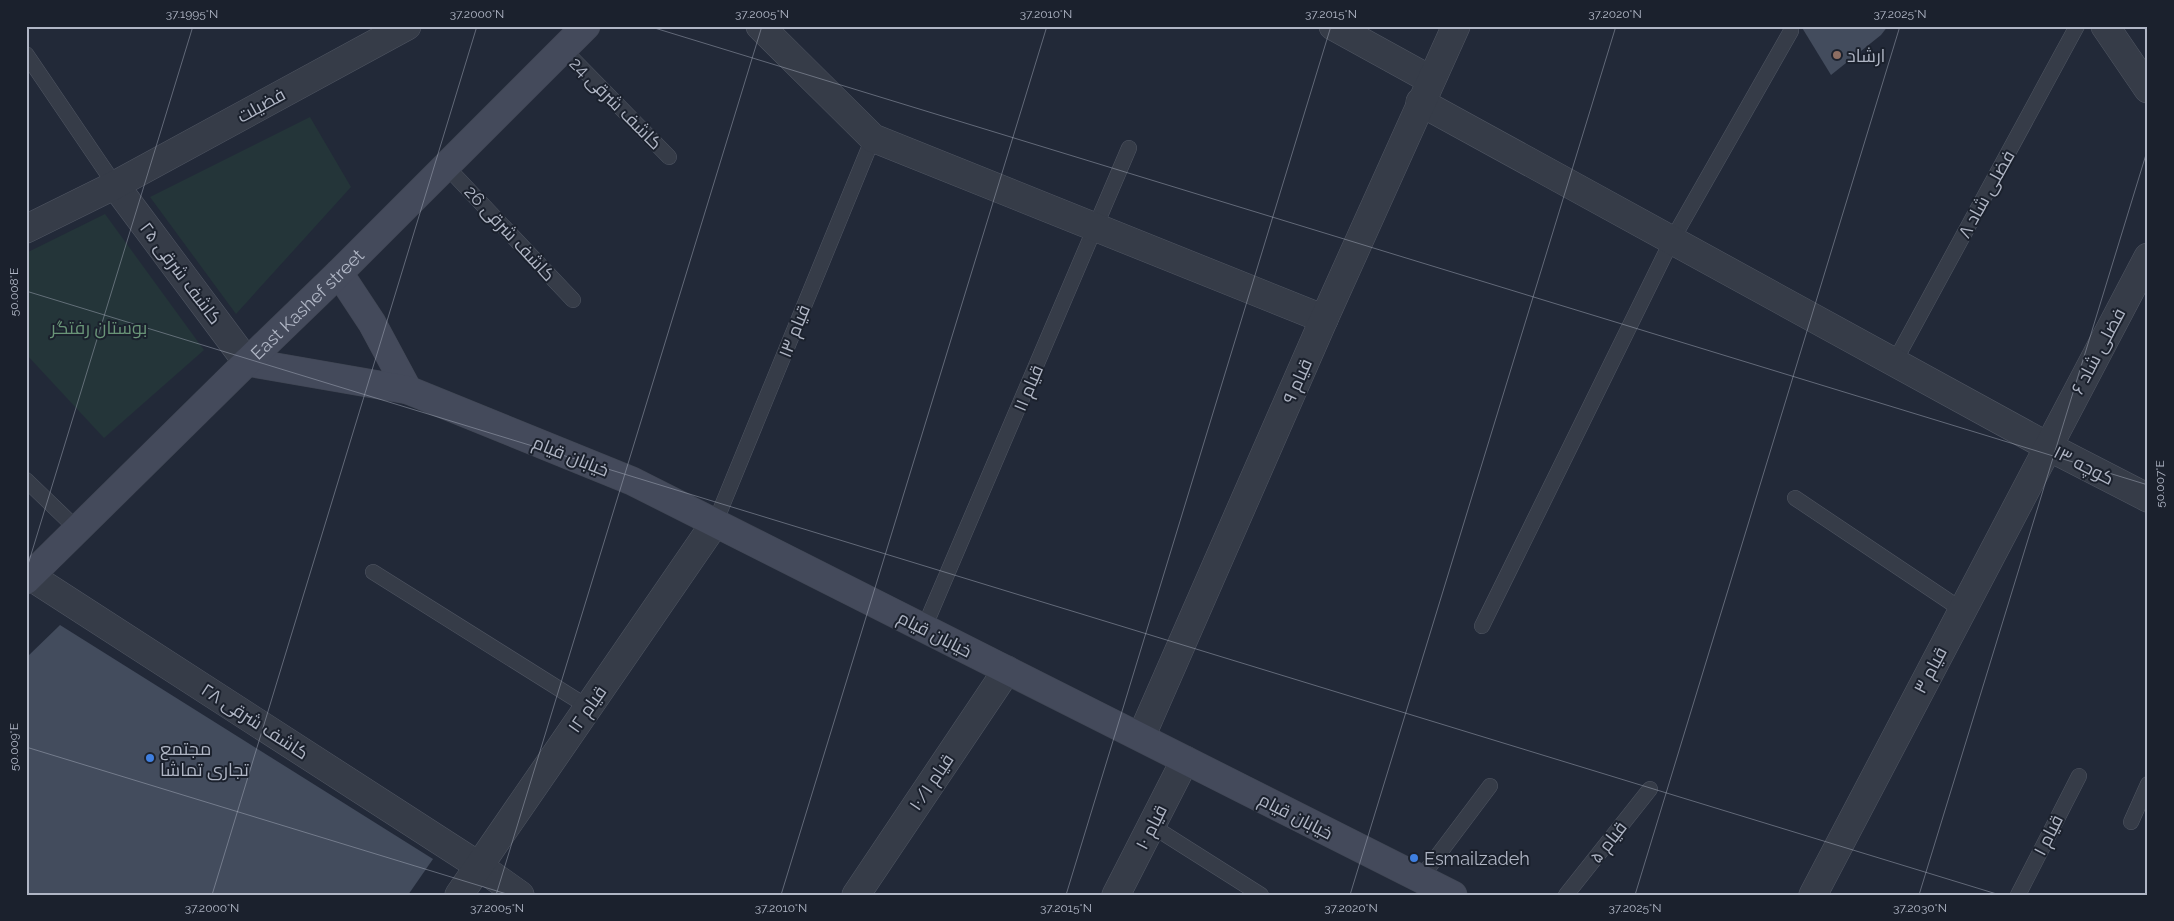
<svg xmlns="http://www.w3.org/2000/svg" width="2174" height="921" font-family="Raleway,Cairo,sans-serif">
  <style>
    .green { fill: #243539 }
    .building { fill: #434c5d }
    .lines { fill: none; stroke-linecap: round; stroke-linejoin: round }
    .lane-casing { stroke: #505663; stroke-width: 16 }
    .street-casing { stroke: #505663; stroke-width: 29 }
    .secondary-casing { stroke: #3f4552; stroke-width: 29 }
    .lane { stroke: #363c48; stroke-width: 15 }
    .street { stroke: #363c48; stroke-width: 28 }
    .secondary { stroke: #444a5b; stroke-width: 28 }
    .ticks { fill: none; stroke: #b0b6c5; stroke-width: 1; stroke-opacity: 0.45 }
    .education-dot { fill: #8d6e63; stroke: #1b212d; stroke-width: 2 }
    .shop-dot { fill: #3f7fe0; stroke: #1b212d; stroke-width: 2 }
    .labels { text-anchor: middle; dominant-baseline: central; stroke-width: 4; stroke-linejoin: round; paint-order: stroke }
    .poi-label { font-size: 18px; fill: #b0b6c5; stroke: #1b212d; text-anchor: start }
    .street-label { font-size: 18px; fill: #b0b6c5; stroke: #1b212d }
    .park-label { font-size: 18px; fill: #699477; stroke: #1b212d }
    .neatline { fill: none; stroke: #b0b6c5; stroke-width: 2 }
    .ticks-label { font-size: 12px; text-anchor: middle; fill: #b0b6c5 }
  </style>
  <rect width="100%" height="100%" fill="#222938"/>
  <g class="green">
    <path d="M310 117 351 187 236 314 150 197Z"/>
    <path d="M105 214 204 350 104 438 26 354V253Z"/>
  </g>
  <g class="building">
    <path d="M1801 26H1888L1881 35 1831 75Z"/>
    <path d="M60 625 433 859 408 895H26V658Z"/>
  </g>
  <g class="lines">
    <g class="lane-casing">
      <g id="lane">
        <path d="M563 49 669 157"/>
        <path d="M26 54 115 185"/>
        <path d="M446 166 573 300"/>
        <path d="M1895 361 2077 26"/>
        <path d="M26 480 78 530"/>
        <path d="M1795 498 1962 610"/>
        <path d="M715 523 873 138"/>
        <path d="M373 572 588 707"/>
        <path d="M1482 626 1672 240 1791 31"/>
        <path d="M924 628 1129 148"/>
        <path d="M2131 822 2148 784"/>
        <path d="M1152 826 1261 895"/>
        <path d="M1420 879 1490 786"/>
        <path d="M1566 895 1650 789"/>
        <path d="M2018 895 2079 776"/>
      </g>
    </g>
    <g class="street-casing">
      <g id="street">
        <path d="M760 26 873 138 1324 319"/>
        <path d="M1333 26 1431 80"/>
        <path d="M2105 26 2148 89"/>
        <path d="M1420 102 2047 446 2148 498"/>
        <path d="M115 185 247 362"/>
        <path d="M26 229 115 185 407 26"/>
        <path d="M30 576 479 866 520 895"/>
        <path d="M1141 737 1324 319 1456 26"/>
        <path d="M459 895 715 523"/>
        <path d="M856 895 1007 670"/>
        <path d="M1116 895 1185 760"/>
        <path d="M1813 895 2148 257"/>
      </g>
    </g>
    <g class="secondary-casing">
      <g id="secondary">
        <path d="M339 273 372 323 408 390"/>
        <path d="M247 362 408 390 632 481 1453 895"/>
        <path id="s1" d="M26 580 247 362 339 273 586 26"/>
      </g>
    </g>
    <use href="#lane" class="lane"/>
    <use href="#street" class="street"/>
    <use href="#secondary" class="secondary"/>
  </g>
  <path class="ticks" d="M648 26 2148 485M2137 26 2148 30M26 291 2000 895M26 571 193 26M26 747 510 895M212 895 477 26M496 895 762 26M781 895 1047 26M1066 895 1331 26M1350 895 1616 26M1635 895 1900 26M1919 895 2148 148"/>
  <circle class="education-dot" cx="1837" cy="55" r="5"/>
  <g class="shop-dot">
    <circle cx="150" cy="758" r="5"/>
    <circle cx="1414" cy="858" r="5"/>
  </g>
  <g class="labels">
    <g class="poi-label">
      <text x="1847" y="55">ارشاد</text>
      <text x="160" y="748">مجتمع<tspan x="160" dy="21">تجاری تماشا</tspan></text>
      <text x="1424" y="858">Esmailzadeh</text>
    </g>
    <g class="street-label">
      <text transform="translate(616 103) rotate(45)">کاشف شرقی 24</text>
      <text transform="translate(261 105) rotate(-29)">فضیلت</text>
      <text transform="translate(1986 194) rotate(-61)">فضلی شاد ۸</text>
      <text transform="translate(510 233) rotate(47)">کاشف شرقی 26</text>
      <text transform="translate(181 273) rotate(53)">کاشف شرقی ۲۵</text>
      <text stroke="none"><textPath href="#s1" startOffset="394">East Kashef street</textPath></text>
      <text transform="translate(794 331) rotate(-68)">قیام ۱۳</text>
      <text transform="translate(2098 351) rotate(-62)">فضلی شاد ۶</text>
      <text transform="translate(1297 381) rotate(-66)">قیام ۹</text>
      <text transform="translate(1028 388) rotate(-67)">قیام ۱۱</text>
      <text transform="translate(571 456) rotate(22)">خیابان قیام</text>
      <text transform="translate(2084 465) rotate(27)">کوچه ۱۳</text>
      <text transform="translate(935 634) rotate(27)">خیابان قیام</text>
      <text transform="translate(1930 670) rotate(-62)">قیام ۳</text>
      <text transform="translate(587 709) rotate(-55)">قیام ۱۲</text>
      <text transform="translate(255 721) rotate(33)">کاشف شرقی ۲۸</text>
      <text transform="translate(931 782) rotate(-56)">قیام ۱۰/۱</text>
      <text transform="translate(1296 816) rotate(27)">خیابان قیام</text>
      <text transform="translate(1151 827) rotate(-63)">قیام ۱۰</text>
      <text transform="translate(2048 835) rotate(-63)">قیام ۱</text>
      <text transform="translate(1608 842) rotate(-52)">قیام ۵</text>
    </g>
    <g class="park-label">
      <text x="99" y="327">بوستان رفتگر</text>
    </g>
  </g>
  <rect width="2174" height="921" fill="none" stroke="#1b212d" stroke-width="55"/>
  <rect x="28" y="28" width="2118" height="866" class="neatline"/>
  <g class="ticks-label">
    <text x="192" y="18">37.1995°N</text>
    <text x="477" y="18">37.2000°N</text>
    <text x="762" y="18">37.2005°N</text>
    <text x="1046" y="18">37.2010°N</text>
    <text x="1331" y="18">37.2015°N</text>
    <text x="1615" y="18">37.2020°N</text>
    <text x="1900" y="18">37.2025°N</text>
    <text transform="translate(14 292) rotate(-90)" y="4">50.008°E</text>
    <text transform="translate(2160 484) rotate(-90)" y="4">50.007°E</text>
    <text transform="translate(14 747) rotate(-90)" y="4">50.009°E</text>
    <text x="212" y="912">37.2000°N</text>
    <text x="497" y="912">37.2005°N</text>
    <text x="781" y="912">37.2010°N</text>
    <text x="1066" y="912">37.2015°N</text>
    <text x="1351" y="912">37.2020°N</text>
    <text x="1635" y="912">37.2025°N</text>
    <text x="1920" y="912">37.2030°N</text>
  </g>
</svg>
